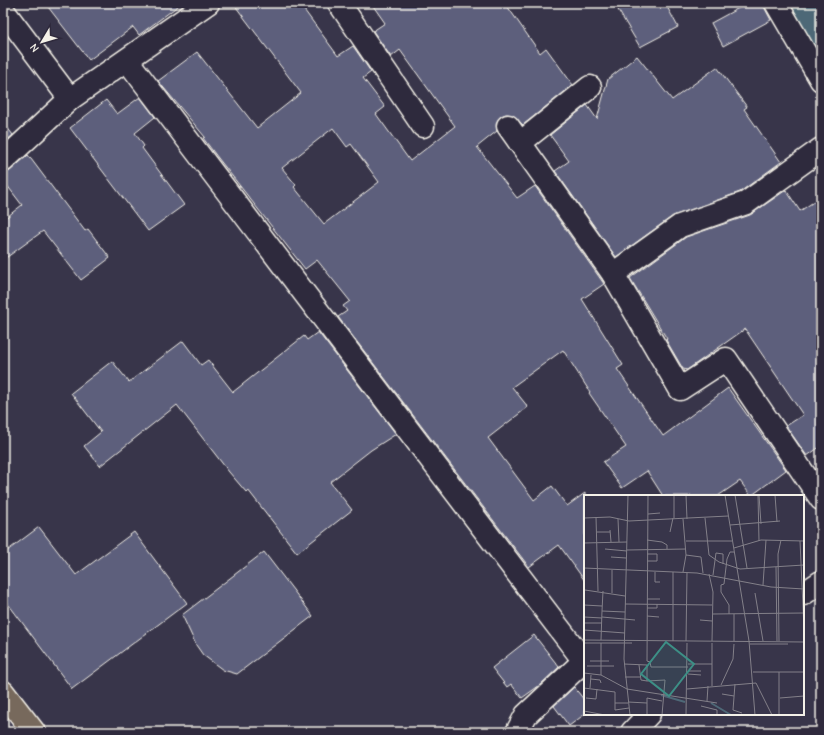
<svg xmlns="http://www.w3.org/2000/svg" width="824" height="735" font-family="'Comic Neue',sans-serif">
  <style>
    .lines { fill: none; stroke-linecap: round; stroke-linejoin: round }
    .river { stroke: #4e6877; stroke-width: 54 }
    .building { fill: #5d5f7c; stroke: #f4f1e8; fill-rule: evenodd }
    .minor-casing { stroke: #f4f1e8; stroke-width: 25 }
    .trunk-casing { stroke: #f4f1e8; stroke-width: 25 }
    .minor { stroke: #2f2a3d; stroke-width: 22 }
    .trunk { stroke: #77695c; stroke-width: 22 }
    .inset-river { fill: none; stroke: #4e6877; stroke-width: 2 }
    .inset-road { fill: none; stroke: #838089; stroke-width: 1 }
    .view { fill: #3d8f86; fill-opacity: 0.15; stroke: #3d8f86; stroke-width: 2 }
    .inset-edge { fill: none; stroke: #f4f1e8; stroke-width: 2 }
  </style>
  <rect width="100%" height="100%" fill="#38354a"/>
  <filter id="ink" filterUnits="userSpaceOnUse"><feTurbulence type="fractalNoise" baseFrequency=".025" numOctaves="2"/><feDisplacementMap in="SourceGraphic" scale="8" xChannelSelector="R" yChannelSelector="G"/><feConvolveMatrix kernelMatrix="1 2 1 2 8 2 1 2 1" color-interpolation-filters="sRGB"/></filter>
  <g filter="url(#ink)">
    <g class="lines">
      <path class="river" d="M808 3 821 29"/>
    </g>
    <g class="building">
      <path d="M45 3H182L139 35 133 27 89 60Z"/>
      <path d="M233 3H299L338 56 353 46 371 72 363 78 385 107 376 114 410 161 455 126 400 50 391 57 373 31 385 23 371 3H505L540 53 546 48 573 85 523 125 513 115 506 114 501 116 497 121V131L477 147 517 198 535 186 602 281 604 284 582 299 623 365 617 369 663 436 728 388 786 470 751 496 740 481 718 496H663L647 471 622 488 603 462 626 447 589 393 590 392 563 350 512 387 528 407 488 438 534 500 552 486 567 506 585 493V581L559 545 529 567 338 317 347 311 343 306 350 301 317 260 305 269 218 158 203 138 205 137 158 81 197 52 257 128 301 93ZM333 128 347 147 351 144 379 182 324 224 294 187 296 185 282 168Z"/>
      <path d="M614 3H665L678 27 640 47Z"/>
      <path d="M748 3H762L771 20 723 46 711 23Z"/>
      <path d="M637 56 672 100 717 67 747 107 744 109 781 162 740 192 673 216 616 257 555 171 569 161 550 135 587 105 597 119 608 79Z"/>
      <path d="M140 97 155 117 135 133 144 146 142 148 184 205 148 231 70 128 106 100 117 114Z"/>
      <path d="M3 122 13 135 3 144Z"/>
      <path d="M28 155 85 231 88 229 110 258 81 280 43 231 3 260V220L22 205 3 180V173L11 170Z"/>
      <path d="M786 190 800 211 821 197V446L807 456 786 426 803 415 745 329 687 370 683 369 666 340 667 339 630 278 686 237 750 215Z"/>
      <path d="M318 332 396 434 371 450 330 482 352 510 297 553 248 490 246 492 229 472 177 405 100 466 84 446 101 432 71 393 112 361 129 382 183 341 201 365 208 360 233 392 304 336 307 340Z"/>
      <path d="M39 527 76 575 134 532 187 603 72 689 3 597V554Z"/>
      <path d="M264 552 313 616 237 674 223 670 203 655 196 645 182 615Z"/>
      <path d="M534 635 559 667 540 685 522 698 511 684 507 687 492 668Z"/>
      <path d="M574 687 585 701V714L569 726 554 706Z"/>
    </g>
    <g class="lines">
      <g class="minor-casing">
        <g id="minor">
          <path d="M339 3 423 126"/>
          <path d="M776 3 821 80"/>
          <path d="M3 10 70 99"/>
          <path d="M127 60 584 661 526 715 517 732"/>
          <path d="M508 126 613 274"/>
          <path d="M520 143 590 87"/>
          <path d="M821 149 746 203 680 226 613 274 680 389 726 359 821 499"/>
          <path d="M3 161 70 99 208 3"/>
          <path d="M803 594 821 582"/>
          <path d="M632 732 649 714"/>
        </g>
      </g>
      <g class="trunk-casing">
        <path id="trunk" d="M3 692 34 732"/>
      </g>
      <use href="#minor" class="minor"/>
      <use href="#trunk" class="trunk"/>
    </g>
  </g>
  <g transform="translate(584 495)">
    <rect width="220" height="220" fill="#38354a"/>
    <path class="inset-river" d="M77 200 101 207M127 208 147 220"/>
    <path class="inset-road" d="M44 0 40 164 46 220M64 0 63 166 66 167 67 172H104M90 0V23M102 0 103 24M141 0 165 146 171 220M151 0 163 73M174 0 175 46M175 0 177 29M191 0 193 27M64 19 76 18M12 22 14 96M0 23 26 22 45 26 144 21M121 23 125 60 135 67 156 74 220 70M34 24 35 47M99 24 102 60 99 77M146 30 196 26M26 35 27 47M13 37H26M86 37 89 23M63 45 78 47 83 50V54M102 46H148M216 46 220 134M0 48 43 47M150 53 177 45 220 46M21 54 43 56M43 55 102 54M102 60 117 62 119 78M27 62 42 63M0 65V110M63 66H73V59H63M192 72 193 146M0 73 113 78 187 92 220 94M28 75V98M71 77V87H76M125 79 129 97 128 146M129 80 132 58 139 59V69M179 90 182 45M1 95 41 101M19 96 18 116 41 117M171 98 179 146M63 104H76M41 109 128 110M0 110 18 111M63 113H73V109M129 119 220 118M145 119V110L137 97V90L140 89 143 64 146 57H150M63 121 75 122M0 122 18 123M18 122 51 125M116 125 128 126M0 128H18M0 135 41 138M0 145 220 147M17 145 18 116M89 146V77M102 146 103 77M150 146V119M195 146 194 59 197 45M0 148H48M128 148V191M166 149H204M6 166H25M40 169 63 170V186L81 185 78 220M104 169H128M55 170 57 185 63 186M3 171H30M104 176H117M169 177H220M0 178 17 180 43 194 133 208M104 179 117 180M17 180V148M41 182H56M7 184 16 185 17 188M151 189 149 215 158 218M137 190 149 164 150 149M0 193 31 197V215L45 213M6 193 7 180M103 194 172 188 188 220M138 199 150 201M2 203 12 204 13 194M196 203 220 201M123 206 124 191M44 207 63 208V220M31 208H44M63 208V203L78 206M117 211 133 215V220M0 216 21 220M102 220 103 148M151 220H164M195 220V177"/>
    <path class="view" d="M82 147 110 169 85 201 57 179Z"/>
    <rect width="220" height="220" class="inset-edge"/>
  </g>
  <rect width="824" height="735" fill="none" stroke="#2f2a3d" stroke-width="16"/>
  <rect x="8" y="8" width="808" height="719" fill="none" stroke="#f4f1e8" stroke-width="1.5" filter="url(#ink)"/>
  <g transform="translate(42 42) rotate(232)" stroke="#2f2a3d" stroke-width="3" paint-order="stroke">
  <path d="M0-3L7 15L0 10L-7 15Z" fill="#f4f1e8"/>
  <text y="-6" font-size="11" font-weight="bold" text-anchor="middle" fill="#f4f1e8">N</text>
  </g>
</svg>
